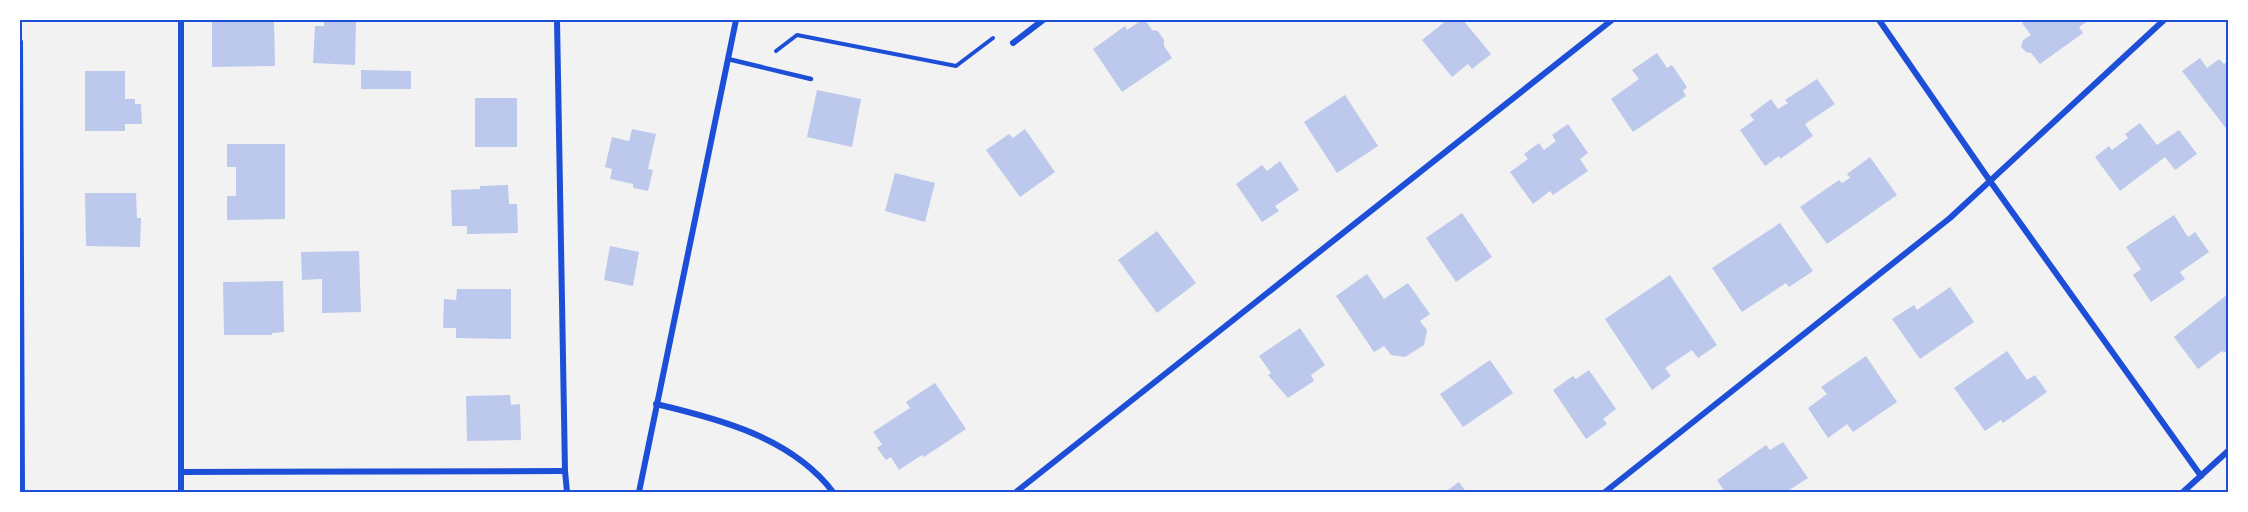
<svg xmlns="http://www.w3.org/2000/svg" width="2248" height="512" font-family="'Golos Text',sans-serif">
  <style>
    .building { fill: #bdc9ec }
    .lines { fill: none; stroke-linecap: round; stroke-linejoin: round }
    .path { stroke: #1d4ed8; stroke-width: 4 }
    .service { stroke: #1d4ed8; stroke-width: 4.5 }
    .minor { stroke: #1d4ed8; stroke-width: 6 }
    .neatline { fill: none; stroke: #1d4ed8; stroke-width: 2 }
  </style>
  <rect width="100%" height="100%" fill="#f2f2f2"/>
  <g class="building">
    <path d="M212 20H274L275 66 212 67Z"/>
    <path d="M324 20H356L355 65 313 63 315 26H324Z"/>
    <path d="M1142 20H1145L1152 30 1158 31 1164 40V46L1172 58 1122 92 1093 49 1125 26 1127 30Z"/>
    <path d="M1447 20H1463L1491 54 1472 69 1468 64 1452 77 1422 40Z"/>
    <path d="M2026 20H2089L2079 27 2083 33 2040 64 2031 53 2026 52 2021 47 2023 40 2031 35 2022 23Z"/>
    <path d="M1657 53 1667 68 1672 65 1687 87 1683 91 1686 96 1633 132 1611 99 1639 79 1632 70Z"/>
    <path d="M2200 58 2207 68 2219 59 2224 64 2228 61V131L2182 71Z"/>
    <path d="M361 70 411 71V89H361Z"/>
    <path d="M85 71H125V99H135V104H141L142 124H125V131H85Z"/>
    <path d="M1817 79 1835 104 1805 124 1813 136 1780 159 1779 156 1765 166 1740 130 1754 120 1750 115 1771 99 1778 109 1788 103 1785 100Z"/>
    <path d="M817 90 861 99 852 147 807 137Z"/>
    <path d="M1345 95 1378 146 1337 173 1304 122Z"/>
    <rect x="475" y="98" width="42" height="49"/>
    <path d="M2140 123 2157 145 2179 130 2197 154 2175 170 2165 157 2120 191 2095 157 2109 146 2112 150 2128 138 2125 134Z"/>
    <path d="M1568 124 1588 153 1580 159 1588 171 1553 195 1550 191 1533 204 1510 172 1528 159 1524 154 1539 143 1544 150 1556 141 1552 135Z"/>
    <path d="M632 129 656 134 648 169 653 170 648 191 633 188V184L610 179 612 169 605 167 612 137 629 141Z"/>
    <path d="M1025 129 1055 172 1020 197 986 150 1009 134 1013 138Z"/>
    <path d="M227 144H285V219L227 220V196H236V167H227Z"/>
    <path d="M1870 157 1897 195 1827 244 1800 207 1839 180 1842 183 1850 178 1847 174Z"/>
    <path d="M1280 161 1299 190 1275 206 1279 211 1262 222 1236 184 1262 165 1267 171Z"/>
    <path d="M895 173 935 183 925 222 885 211Z"/>
    <path d="M508 185 509 204H517L518 233 467 234V226H452L451 190 480 189V186Z"/>
    <path d="M85 193H136L137 218H141L140 247 86 246Z"/>
    <path d="M1462 213 1492 257 1456 282 1426 238Z"/>
    <path d="M2174 215 2188 237 2195 232 2209 252 2180 272 2185 279 2151 302 2133 275 2141 269 2126 247Z"/>
    <path d="M1780 223 1813 271 1789 287 1786 283 1742 312 1712 268Z"/>
    <path d="M1157 231 1196 283 1157 313 1118 260Z"/>
    <path d="M610 246 639 252 633 286 604 280Z"/>
    <path d="M359 251 361 312 322 313V279L302 280 301 252Z"/>
    <path d="M1367 274 1384 299 1408 283 1430 314 1420 321 1427 330 1424 345 1405 357 1391 355 1384 346 1374 352 1336 296Z"/>
    <path d="M1670 275 1717 345 1698 358 1692 350 1665 368 1671 376 1652 390 1605 319Z"/>
    <path d="M283 281 284 332 272 333V335H224L223 282Z"/>
    <path d="M1950 287 1974 322 1920 359 1892 319 1914 305 1917 310Z"/>
    <path d="M457 289H511V339L456 338V328H443L444 299 456 300Z"/>
    <path d="M2228 294V349L2224 353 2222 351 2198 369 2174 337Z"/>
    <path d="M1300 328 1325 365 1311 375 1314 381 1288 398 1268 375 1271 373 1259 356Z"/>
    <path d="M2007 351 2027 380 2035 375 2047 392 2003 423 2001 420 1985 431 1954 388Z"/>
    <path d="M1866 356 1897 402 1853 432 1847 424 1828 438 1808 408 1827 394 1821 387Z"/>
    <path d="M1490 360 1513 393 1463 427 1440 394Z"/>
    <path d="M1589 370 1616 409 1603 419 1607 424 1586 439 1553 390 1573 376 1576 379Z"/>
    <path d="M935 383 966 429 924 457 922 455 899 470 891 457 886 460 877 448 882 444 873 432 910 408 906 402Z"/>
    <path d="M510 395 511 405 520 404 521 440 467 441 466 396Z"/>
    <path d="M1783 442 1808 478 1786 492H1725L1717 480 1766 445 1770 450Z"/>
    <path d="M1459 482 1466 492H1445Z"/>
  </g>
  <g class="lines">
    <path class="path" d="M776 51 797 35 956 66 993 38"/>
    <path class="service" d="M728 59 811 79"/>
    <g class="minor">
      <path d="M557 20 565 471 567 492"/>
      <path d="M1879 20 1990 181 2201 476"/>
      <path d="M20 42 22 492"/>
      <path d="M1013 43 1043 20"/>
      <path d="M656 404C720 419 792 438 833 492"/>
      <path d="M181 472 565 471"/>
      <path d="M181 492V20"/>
      <path d="M639 492 736 20"/>
      <path d="M1016 492 1612 20"/>
      <path d="M1605 492 1950 218 2164 20"/>
      <path d="M2183 492 2228 451"/>
    </g>
  </g>
  <rect width="2248" height="512" fill="none" stroke="#ffffff" stroke-width="42"/>
  <rect x="21" y="21" width="2206" height="470" class="neatline"/>
</svg>
